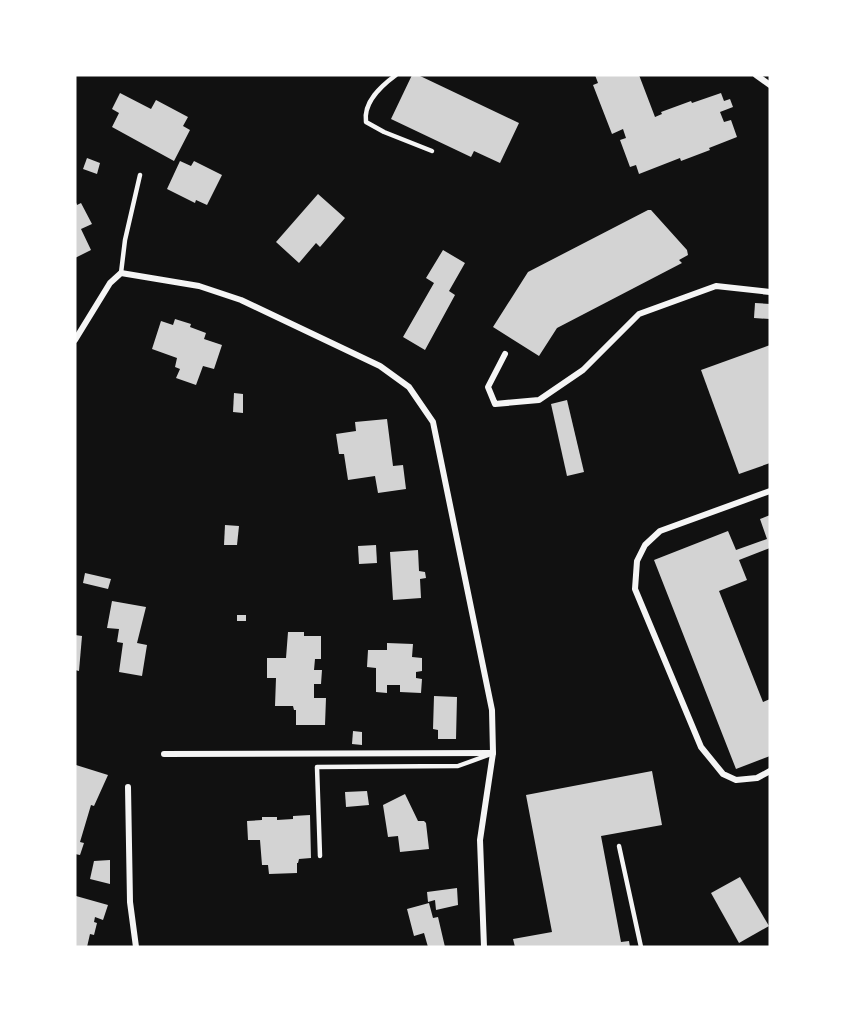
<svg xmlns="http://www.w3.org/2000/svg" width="845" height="1022" font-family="'Fira Sans Condensed',sans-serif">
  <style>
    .building { fill: #d3d3d3 }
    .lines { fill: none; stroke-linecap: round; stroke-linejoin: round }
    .service { stroke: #f5f5f5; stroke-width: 4.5 }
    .minor { stroke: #f5f5f5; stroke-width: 6 }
  </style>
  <rect width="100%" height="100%" fill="#111"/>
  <g class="building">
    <path d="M412 75H418L519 123 500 163 474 151 471 157 391 119Z"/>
    <path d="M595 75H639L655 117 662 114 661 112 691 101 692 103 721 93 724 101 730 99 733 107 720 112 724 122 731 120 737 137 709 148 710 150 681 161 680 158 639 174 636 165 630 167 620 140 626 138 623 129 612 134 593 85 598 83Z"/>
    <path d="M120 93 151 109 156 100 188 117 183 126 190 130 174 161 112 127 119 113 112 109Z"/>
    <path d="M87 158 100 163 97 174 83 169Z"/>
    <path d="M180 161 191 166 194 161 222 175 207 205 196 200 195 203 167 189Z"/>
    <path d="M318 194 345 218 320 247 316 243 299 263 276 242Z"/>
    <path d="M75 200 77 205 81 203 92 224 81 229 91 250 75 258Z"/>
    <path d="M648 210H651L687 250 688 255 679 260 682 263 557 328 539 356 493 327 528 272Z"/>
    <path d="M443 250 465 263 449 291 455 295 425 350 403 337 434 283 426 278Z"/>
    <path d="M755 303 770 304V319L754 318Z"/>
    <path d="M175 319 191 324 190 327 206 333 204 339 222 345 214 369 203 366 196 385 176 378 180 369 175 367 177 358 152 349 161 321 173 325Z"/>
    <path d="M770 345V463L739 474 701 370Z"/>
    <path d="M234 393 243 394V413L233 412Z"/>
    <path d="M567 400 584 472 567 476 551 404Z"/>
    <path d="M387 419 393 466 403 465 406 489 378 493 375 476 348 480 344 454H339L336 434 356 431 355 422Z"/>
    <path d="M770 515V548L739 560 747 580 719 591 763 702 770 699V756L736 769 654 560 728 531 736 550 767 539 760 519Z"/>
    <path d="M225 525 239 526 237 545H224Z"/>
    <path d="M376 545 377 563 359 564 358 546Z"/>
    <path d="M418 550 419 571 425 572 426 578 420 579 421 598 393 600 390 552Z"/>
    <path d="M85 573 111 579 108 589 83 583Z"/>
    <path d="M112 601 146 607 137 643 147 645 142 676 119 672 123 643 117 642 119 629 107 628Z"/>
    <rect x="237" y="615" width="9" height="6"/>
    <path d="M288 632H304V636H321V659H315L314 670H322L321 684H314V698H326L325 725H296V710H294L293 706H275L276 678H267V658H286Z"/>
    <path d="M75 635 82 636 79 671 75 670Z"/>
    <path d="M387 643 413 644 412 657 422 658V671L416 672V678L422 679 421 693 400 692V685H387V693L376 692V668L367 667 368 650H387Z"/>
    <path d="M434 696 457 697 456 739H438V730L433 729Z"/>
    <path d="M353 731 362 732V745L352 744Z"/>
    <path d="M76 765 108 775 94 806 91 805 80 842 84 843 80 855 75 854Z"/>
    <path d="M652 771 662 825 601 836 621 942 629 941 630 947H515L513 939 552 932 526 795Z"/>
    <path d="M367 791 369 805 346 807 345 792Z"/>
    <path d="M405 794 418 821H424L426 823 429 849 400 852 398 836 388 837 383 805Z"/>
    <path d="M310 815 311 858 299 859 298 863H297V873L269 874 268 865H262L260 840H248L247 821 262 820V817H277V820L293 819V816Z"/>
    <path d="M110 860V884L90 879 94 861Z"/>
    <path d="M740 877 769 926 739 943 711 893Z"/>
    <path d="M457 888 458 905 436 910 435 900 428 902 427 892Z"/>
    <path d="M76 896 108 905 103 920 95 917 94 922 97 923 94 935 90 934 87 947H75Z"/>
    <path d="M429 903 433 918 438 917 445 947H428L424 933 414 936 407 909Z"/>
  </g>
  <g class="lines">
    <g class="service">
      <path d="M396 75C381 86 363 102 366 122L384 132 432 151"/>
      <path d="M121 273 125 240 140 175"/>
      <path d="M619 846 641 947"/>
      <path d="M320 856 317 767 458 766 491 754"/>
    </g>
    <g class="minor">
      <path d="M756 75 770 85"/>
      <path d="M75 340 110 283 121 273 199 286 241 300 380 366 409 387 433 422 492 710 493 753 480 840 484 947"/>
      <path d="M505 354 488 387 495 404 539 400 583 370 639 314 716 286 770 292"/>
      <path d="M770 491 660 531 645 545 637 561 635 589 701 747 723 774 736 780 757 778 770 771"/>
      <path d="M164 754 493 753"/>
      <path d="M128 787 130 902 136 947"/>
    </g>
  </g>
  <rect width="845" height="1022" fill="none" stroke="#ffffff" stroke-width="153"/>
</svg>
